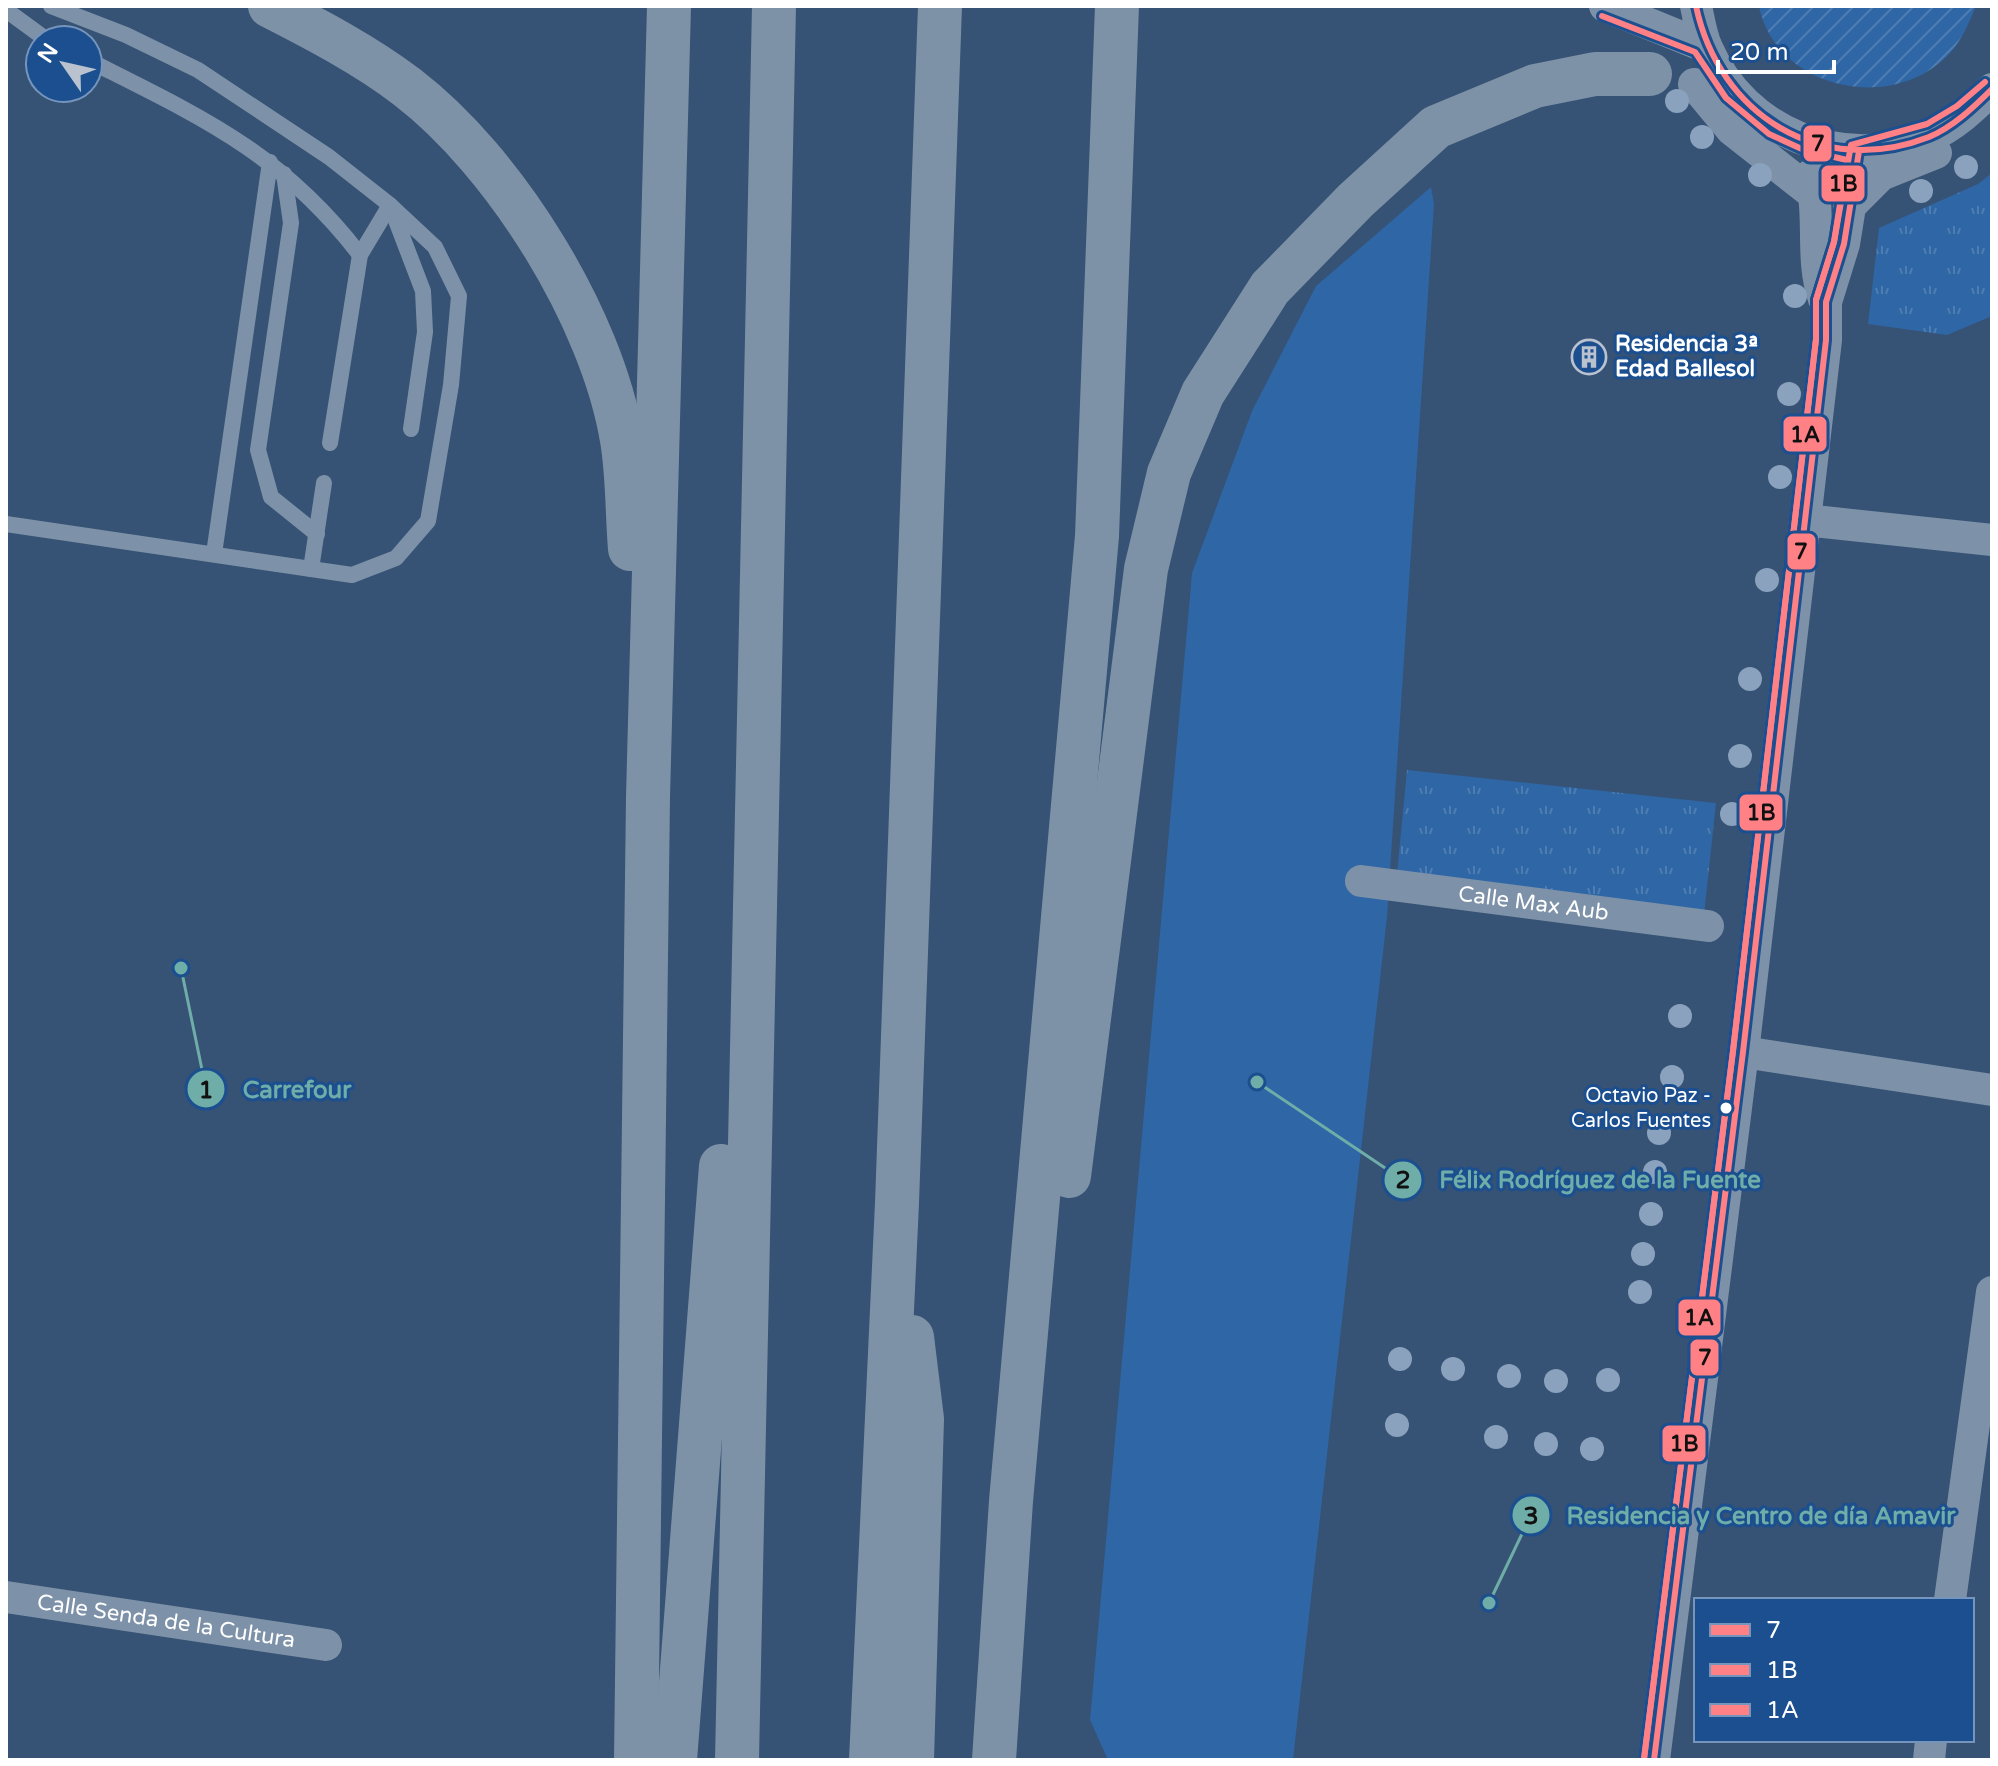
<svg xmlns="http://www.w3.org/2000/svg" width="1998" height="1766" font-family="'Varela Round',sans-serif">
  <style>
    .grass { fill: url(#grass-tufts) }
    .park { fill: #2f66a5 }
    .garden { fill: url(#garden-furrows) }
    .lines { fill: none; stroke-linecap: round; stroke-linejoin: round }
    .lane { stroke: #7d92a8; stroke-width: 16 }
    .street { stroke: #7d92a8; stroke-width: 32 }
    .highway { stroke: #7e92a7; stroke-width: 44 }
    .bus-1-casing { stroke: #1b4f8f; stroke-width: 12 }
    .bus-2-casing { stroke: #1b4f8f; stroke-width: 12 }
    .bus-3-casing { stroke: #1b4f8f; stroke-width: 12 }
    .bus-1 { stroke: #ff8085; stroke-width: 6 }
    .bus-2 { stroke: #ff8085; stroke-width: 6 }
    .bus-3 { stroke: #ff8085; stroke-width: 6 }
    .tree { fill: #8aa2be }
    .bus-dot { fill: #fff; stroke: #1b4f8f; stroke-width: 3 }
    .labels { text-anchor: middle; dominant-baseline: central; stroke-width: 6; stroke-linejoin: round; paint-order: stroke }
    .bus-label { font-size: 20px; fill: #fff; stroke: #1b4f8f; text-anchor: end }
    .poi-label { font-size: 22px; font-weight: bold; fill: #fff; stroke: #1b4f8f; text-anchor: start }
    .street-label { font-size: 22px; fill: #fff; stroke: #1b4f8f }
    .leader { fill: none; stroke: #6fada8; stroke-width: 3 }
    .callout-dot { fill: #6fada8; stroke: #1b4f8f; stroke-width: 3 }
    .mark-label { font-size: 24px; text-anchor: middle; font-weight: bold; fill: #111 }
    .callout-label { font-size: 24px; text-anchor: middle; font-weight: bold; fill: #6fada8; stroke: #1b4f8f; stroke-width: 6; stroke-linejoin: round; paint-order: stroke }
    .line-badge { stroke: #1b4f8f; stroke-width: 3 }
    .pale-badge-label { font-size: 22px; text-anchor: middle; font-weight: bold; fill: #111 }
  </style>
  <defs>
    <pattern id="grass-tufts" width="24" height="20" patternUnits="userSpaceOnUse" patternTransform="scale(2)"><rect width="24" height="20" fill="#2f66a5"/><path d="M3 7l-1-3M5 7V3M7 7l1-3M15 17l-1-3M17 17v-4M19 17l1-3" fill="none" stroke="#4e7db2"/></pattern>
    <pattern id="garden-furrows" width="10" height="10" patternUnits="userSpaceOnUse" patternTransform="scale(2)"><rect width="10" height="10" fill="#2f66a5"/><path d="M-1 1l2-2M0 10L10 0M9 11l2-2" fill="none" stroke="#4e7db2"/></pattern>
  </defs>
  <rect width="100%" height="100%" fill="#365274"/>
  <g class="grass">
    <path d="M1992 173V316L1947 335 1868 324 1879 228 1978 184Z"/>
    <path d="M1407 770 1716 803 1704 915 1397 874Z"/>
  </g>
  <path class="park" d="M1431 187 1434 204 1387 917 1293 1760H1108L1090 1720 1192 573 1252 411 1316 286Z"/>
  <path class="garden" d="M1759 6H1976C1968 25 1960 45 1944 59 1886 113 1775 87 1759 6Z"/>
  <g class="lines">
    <g class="lane">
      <path d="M6 10 47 40"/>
      <path d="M88 60C199 116 281 152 360 255"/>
      <path d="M284 174 291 223 258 450 271 497 317 534"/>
      <path d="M392 210 423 291 425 332 411 429"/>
      <path d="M330 443 360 255 390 205"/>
      <path d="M6 524 352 575 396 558 428 521 451 385 459 296 435 247 390 205 329 157 198 70 126 35 51 6"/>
      <path d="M214 554 270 162"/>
      <path d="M311 569 324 483"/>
    </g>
    <g class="street">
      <path d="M1605 6 1706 47"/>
      <path d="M1696 6C1699 19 1701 35 1707 48 1744 133 1843 173 1929 137 1954 126 1973 108 1992 89"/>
      <path d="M1694 84 1732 130 1816 196"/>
      <path d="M1811 175C1821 217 1810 259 1824 299"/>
      <path d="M1849 207 1881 175 1936 153"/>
      <path d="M1805 520 1992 540"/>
      <path id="s1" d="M1361 881 1708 926"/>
      <path d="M1743 1052 1992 1090"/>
      <path id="s2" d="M6 1597 326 1645"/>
      <path d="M1950 1600 1992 1292"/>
      <path d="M1654 1760 1743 1052 1826 340V302L1844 244 1859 151"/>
      <path d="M1929 1760 1931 1740"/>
    </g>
    <g class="highway">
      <path d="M270 6C317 30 365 55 407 87 505 162 602 318 622 440 628 475 627 513 630 549"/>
      <path d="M1069 1176 1146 569 1169 473 1203 393 1270 288 1356 200 1436 127 1535 86 1595 74H1650"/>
      <path d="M636 1760 648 797 669 6"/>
      <path d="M675 1760 721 1166"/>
      <path d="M737 1760 774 6"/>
      <path d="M871 1760 897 1203 940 6"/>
      <path d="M912 1760 922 1419 912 1337"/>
      <path d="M994 1760 1011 1501 1097 536 1117 6"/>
    </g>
    <g class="bus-1-casing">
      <g id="bus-1">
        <path d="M1696 6C1719 115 1821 179 1929 137 1953 127 1974 107 1992 89"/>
        <path d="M1654 1760 1743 1052 1826 340V302L1844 244 1859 151"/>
      </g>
    </g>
    <g class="bus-2-casing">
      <path id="bus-2" d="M1602 16 1695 52 1726 98 1769 134 1804 150 1847 160 1834 242 1816 300V339L1733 1051 1644 1759"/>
    </g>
    <g class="bus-3-casing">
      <path id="bus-3" d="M1644 1759 1733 1051 1816 339V300L1834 242 1851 145 1927 124 1957 106 1985 82"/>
    </g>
    <use href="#bus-1" class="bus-1"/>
    <use href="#bus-2" class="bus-2"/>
    <use href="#bus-3" class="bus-3"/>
  </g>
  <g class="tree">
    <circle cx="1677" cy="101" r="12"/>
    <circle cx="1702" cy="137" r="12"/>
    <circle cx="1966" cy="167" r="12"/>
    <circle cx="1760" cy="175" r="12"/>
    <circle cx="1921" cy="191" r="12"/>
    <circle cx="1795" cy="296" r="12"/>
    <circle cx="1789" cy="394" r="12"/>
    <circle cx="1780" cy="477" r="12"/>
    <circle cx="1767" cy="580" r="12"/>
    <circle cx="1750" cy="679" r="12"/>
    <circle cx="1740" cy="756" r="12"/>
    <circle cx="1732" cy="814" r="12"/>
    <circle cx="1680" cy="1016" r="12"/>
    <circle cx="1672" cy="1077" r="12"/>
    <circle cx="1659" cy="1133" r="12"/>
    <circle cx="1655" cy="1172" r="12"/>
    <circle cx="1651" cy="1214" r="12"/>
    <circle cx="1643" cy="1254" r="12"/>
    <circle cx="1640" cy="1292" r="12"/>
    <circle cx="1400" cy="1359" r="12"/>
    <circle cx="1453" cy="1369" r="12"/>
    <circle cx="1509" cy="1376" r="12"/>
    <circle cx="1608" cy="1380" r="12"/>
    <circle cx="1556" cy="1381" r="12"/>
    <circle cx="1397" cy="1425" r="12"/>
    <circle cx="1496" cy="1437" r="12"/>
    <circle cx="1546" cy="1444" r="12"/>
    <circle cx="1592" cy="1449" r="12"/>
  </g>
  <defs>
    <g id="building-ring" transform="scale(1.8)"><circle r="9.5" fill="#1b4f8f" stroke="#b9c2ce" stroke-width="1.5"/><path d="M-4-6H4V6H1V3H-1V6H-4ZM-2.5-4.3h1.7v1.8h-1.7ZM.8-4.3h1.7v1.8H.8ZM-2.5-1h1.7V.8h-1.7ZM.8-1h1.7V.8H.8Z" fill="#b9c2ce"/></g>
  </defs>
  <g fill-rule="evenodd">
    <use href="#building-ring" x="1589" y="357"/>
  </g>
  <circle class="bus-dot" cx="1726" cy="1108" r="7"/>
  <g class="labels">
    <g class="bus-label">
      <text x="1711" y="1096">Octavio Paz -<tspan x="1711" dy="25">Carlos Fuentes</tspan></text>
    </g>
    <g class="poi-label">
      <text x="1615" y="344">Residencia 3ª<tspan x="1615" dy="25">Edad Ballesol</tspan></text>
    </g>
    <g class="street-label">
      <text stroke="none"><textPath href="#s1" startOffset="174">Calle Max Aub</textPath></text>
      <text stroke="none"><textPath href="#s2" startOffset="162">Calle Senda de la Cultura</textPath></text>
    </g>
  </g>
  <path class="leader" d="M181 968L206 1089M1257 1082L1403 1180M1489 1603L1531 1515"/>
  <g class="callout-dot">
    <circle cx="181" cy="968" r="8"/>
    <circle cx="1257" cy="1082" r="8"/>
    <circle cx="1489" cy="1603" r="8"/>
    <circle cx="206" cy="1089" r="20"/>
    <circle cx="1403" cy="1180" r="20"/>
    <circle cx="1531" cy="1515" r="20"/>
  </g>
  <g class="mark-label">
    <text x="206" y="1098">1</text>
    <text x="1403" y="1188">2</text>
    <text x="1531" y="1524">3</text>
  </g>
  <g class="callout-label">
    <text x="297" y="1098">Carrefour</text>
    <text x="1600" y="1188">Félix Rodríguez de la Fuente</text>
    <text x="1761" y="1524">Residencia y Centro de día Amavir</text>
  </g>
  <g class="line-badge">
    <rect x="1802" y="124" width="31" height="39" rx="8" fill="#ff8085"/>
    <rect x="1820" y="164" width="46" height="39" rx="8" fill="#ff8085"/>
    <rect x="1782" y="415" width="46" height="38" rx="8" fill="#ff8085"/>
    <rect x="1786" y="532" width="31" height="39" rx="8" fill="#ff8085"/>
    <rect x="1738" y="793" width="46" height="39" rx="8" fill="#ff8085"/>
    <rect x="1677" y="1298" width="45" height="39" rx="8" fill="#ff8085"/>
    <rect x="1689" y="1338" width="31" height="39" rx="8" fill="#ff8085"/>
    <rect x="1661" y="1424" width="46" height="39" rx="8" fill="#ff8085"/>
  </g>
  <g class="pale-badge-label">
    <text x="1818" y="151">7</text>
    <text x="1843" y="191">1B</text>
    <text x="1805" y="442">1A</text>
    <text x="1801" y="559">7</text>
    <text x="1761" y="820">1B</text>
    <text x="1699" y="1325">1A</text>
    <text x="1705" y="1365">7</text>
    <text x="1684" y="1451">1B</text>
  </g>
  <rect width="1998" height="1766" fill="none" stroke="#ffffff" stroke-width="16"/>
  <rect x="1694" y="1598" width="280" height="144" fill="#1b4f8f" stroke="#7695bc" stroke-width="2"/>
  <rect x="1710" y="1624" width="40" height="12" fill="#ff8085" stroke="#7695bc" stroke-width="2"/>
  <text x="1766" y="1638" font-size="24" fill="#ffffff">7</text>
  <rect x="1710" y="1664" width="40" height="12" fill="#ff8085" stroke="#7695bc" stroke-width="2"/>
  <text x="1766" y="1678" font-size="24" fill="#ffffff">1B</text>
  <rect x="1710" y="1704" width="40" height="12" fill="#ff8085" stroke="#7695bc" stroke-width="2"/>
  <text x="1766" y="1718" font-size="24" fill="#ffffff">1A</text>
  <g transform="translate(64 64) rotate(304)"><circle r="38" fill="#1b4f8f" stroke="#7695bc" stroke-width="2"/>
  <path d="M0-6L14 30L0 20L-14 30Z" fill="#b9c2ce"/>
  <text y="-12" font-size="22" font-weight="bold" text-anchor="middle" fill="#ffffff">N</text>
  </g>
  <path d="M1718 60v12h116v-12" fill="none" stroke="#ffffff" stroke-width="4"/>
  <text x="1730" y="60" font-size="24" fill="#ffffff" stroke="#1b4f8f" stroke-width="6" paint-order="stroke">20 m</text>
</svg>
